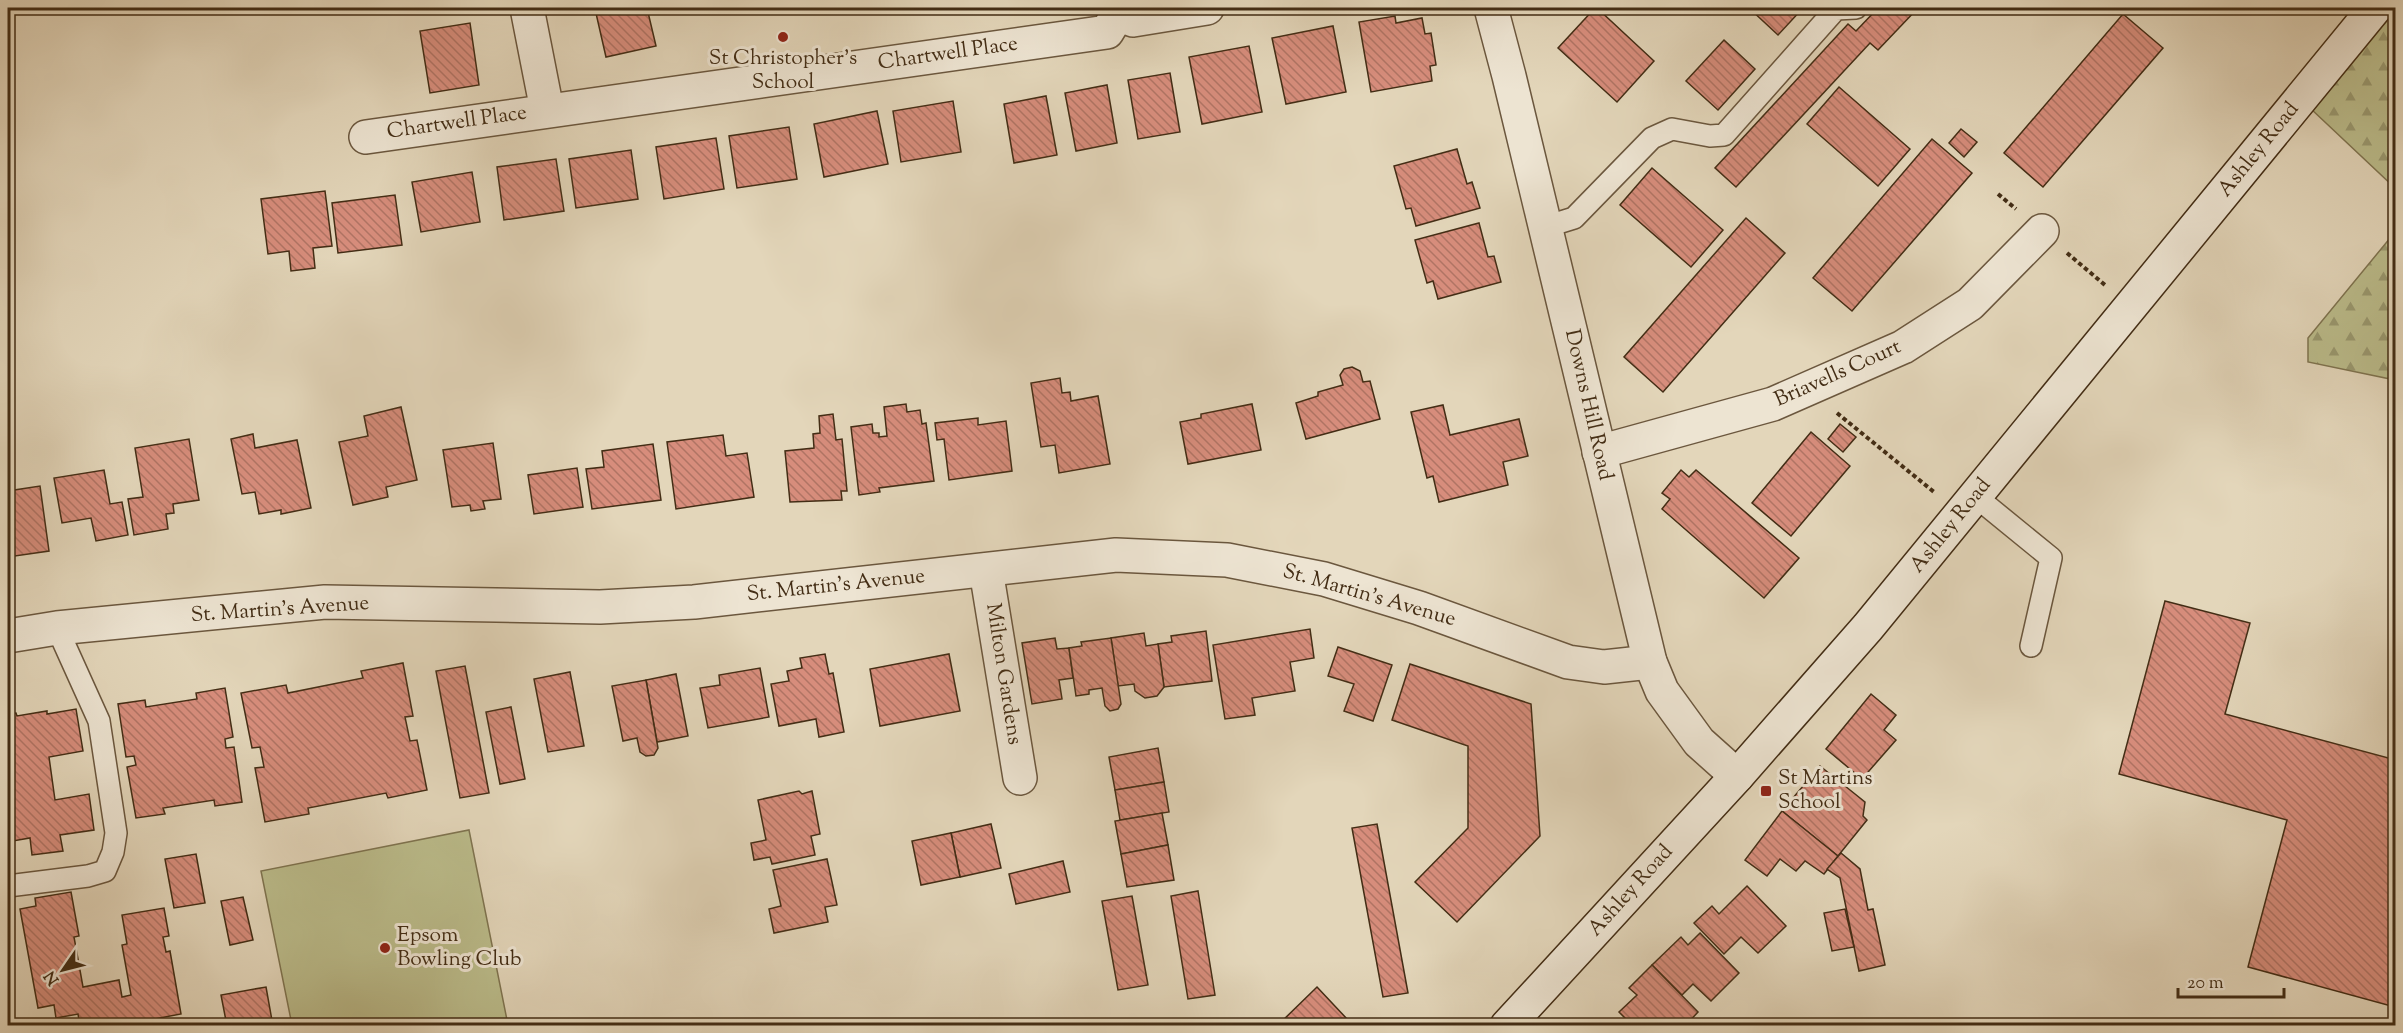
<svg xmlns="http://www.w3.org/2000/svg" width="2403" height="1033" font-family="'Sorts Mill Goudy',serif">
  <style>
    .forest { fill: url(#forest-firs); stroke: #7f7450; stroke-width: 1.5 }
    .pitch { fill: #bbbc8b; stroke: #7f7450; stroke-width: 1.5 }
    .building { fill: url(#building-back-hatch); stroke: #432d15; stroke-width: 1.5 }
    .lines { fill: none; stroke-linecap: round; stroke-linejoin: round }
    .service-casing { stroke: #6b573e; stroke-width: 24 }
    .minor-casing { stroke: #6b573e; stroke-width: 36 }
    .secondary-casing { stroke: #432d15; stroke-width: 36 }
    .path { stroke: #432d15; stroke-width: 4; stroke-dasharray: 4.5 3; stroke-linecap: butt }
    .service { stroke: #ede4d2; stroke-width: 21 }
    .minor { stroke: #ede4d2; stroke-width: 33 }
    .secondary { stroke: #ede4d2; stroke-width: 33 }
    .poi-dot { fill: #8f2418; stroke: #ede4d2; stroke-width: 2 }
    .labels { text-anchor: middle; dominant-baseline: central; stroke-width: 6; stroke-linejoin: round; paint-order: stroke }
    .street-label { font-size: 21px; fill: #432d15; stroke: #ede4d2 }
    .poi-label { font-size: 21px; fill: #432d15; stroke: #ede4d2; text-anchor: start }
  </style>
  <defs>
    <pattern id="forest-firs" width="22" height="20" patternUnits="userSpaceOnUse" patternTransform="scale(1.5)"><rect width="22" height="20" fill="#bbbc8b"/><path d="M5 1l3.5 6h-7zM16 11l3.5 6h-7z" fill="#9a9970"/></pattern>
    <pattern id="building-back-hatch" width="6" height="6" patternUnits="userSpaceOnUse" patternTransform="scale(1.5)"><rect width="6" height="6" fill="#d78d7c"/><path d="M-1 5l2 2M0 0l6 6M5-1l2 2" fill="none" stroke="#b07464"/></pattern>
  </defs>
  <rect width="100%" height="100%" fill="#e3d6ba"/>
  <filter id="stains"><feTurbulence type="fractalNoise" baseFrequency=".00333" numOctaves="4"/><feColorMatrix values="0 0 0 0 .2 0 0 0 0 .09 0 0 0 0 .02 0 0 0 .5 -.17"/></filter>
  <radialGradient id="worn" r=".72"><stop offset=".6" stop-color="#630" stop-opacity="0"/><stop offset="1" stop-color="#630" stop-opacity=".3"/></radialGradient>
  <g class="forest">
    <path d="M2395 8V188L2310 108Z"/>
    <path d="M2395 232V380L2308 362V338Z"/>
  </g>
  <path class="pitch" d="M469 830 508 1025H292L261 871Z"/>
  <g class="building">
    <path d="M604 8H647L656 46 606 57 595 9Z"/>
    <path d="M1595 8H1597L1654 61 1617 102 1558 48Z"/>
    <path d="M1749 8H1803L1778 35Z"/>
    <path d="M1878 8H1918L1878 50 1870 43 1736 187 1715 168 1848 24 1856 31Z"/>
    <path d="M2123 14 2163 48 2043 187 2004 153Z"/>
    <path d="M1395 16 1396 23 1422 18 1425 34 1431 33 1436 65 1430 66 1432 81 1371 92 1359 22Z"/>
    <path d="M470 23 479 85 430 93 420 31Z"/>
    <path d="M1333 26 1346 92 1286 104 1272 38Z"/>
    <path d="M1724 40 1755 69 1718 110 1686 81Z"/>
    <path d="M1249 46 1262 112 1202 124 1189 57Z"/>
    <path d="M1170 73 1180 132 1138 139 1128 80Z"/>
    <path d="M1107 85 1117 143 1076 151 1065 93Z"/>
    <path d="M1839 87 1910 149 1878 186 1807 124Z"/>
    <path d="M1046 96 1057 155 1014 163 1004 104Z"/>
    <path d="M953 101 961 152 901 162 893 111Z"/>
    <path d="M877 111 888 164 824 177 814 124Z"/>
    <path d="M789 127 797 179 737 188 729 136Z"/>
    <path d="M1961 129 1977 142 1964 157 1949 143Z"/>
    <path d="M716 138 724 189 664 199 656 147Z"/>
    <path d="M1932 139 1972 173 1852 311 1813 278Z"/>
    <path d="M1457 149 1467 184 1472 182 1480 208 1416 226 1411 208 1406 209 1394 166Z"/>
    <path d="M631 150 638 199 576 208 569 159Z"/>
    <path d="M556 159 564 211 504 220 497 167Z"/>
    <path d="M1652 168 1723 230 1691 267 1620 205Z"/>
    <path d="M472 172 480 222 421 232 412 182Z"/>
    <path d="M325 191 332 246 313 248 315 268 291 271 289 251 268 254 261 199Z"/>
    <path d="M395 195 402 245 338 253 332 203Z"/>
    <path d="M1746 218 1785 253 1663 392 1624 357Z"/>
    <path d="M1479 223 1488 257 1494 256 1501 282 1438 299 1433 281 1427 283 1415 240Z"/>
    <path d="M1352 367 1360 371 1363 382 1370 381 1380 419 1306 439 1296 403 1318 396V392L1343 385 1340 375 1344 369Z"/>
    <path d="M1060 378 1062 393 1070 392 1071 401 1098 396 1110 464 1059 473 1055 445 1041 447 1031 383Z"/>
    <path d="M906 404 907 412 920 410 922 424 926 423 934 481 879 488 880 492 859 495 851 427 872 424 873 433H879V437L887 436 884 407Z"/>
    <path d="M1252 404 1261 450 1188 464 1180 422 1201 418V414Z"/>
    <path d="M1443 405 1450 435 1519 419 1528 456 1503 462 1508 485 1439 502 1433 476 1427 478 1411 412Z"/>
    <path d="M401 407 417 480 386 487 388 497 353 505 339 442 368 436 364 416Z"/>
    <path d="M833 414 836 440 842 439 847 491H841L842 500 790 502 785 451 814 448 813 434 820 433 819 416Z"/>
    <path d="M978 418V425L1006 421 1012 471 949 480 944 439 937 440 935 423Z"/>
    <path d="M1840 424 1856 437 1843 452 1828 439Z"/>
    <path d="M1811 432 1850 466 1791 536 1752 503Z"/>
    <path d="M253 434 255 448 297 440 311 508 281 514V510L259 514 255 492 242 494 231 439Z"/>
    <path d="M723 435 726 456 747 453 754 497 676 509 667 442Z"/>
    <path d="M189 439 199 500 173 504 174 513 166 514 168 529 134 535 128 499 143 497 135 448Z"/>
    <path d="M493 443 501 499 483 501 485 509 471 511 470 505 452 507 443 450Z"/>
    <path d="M653 444 661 500 592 509 586 469 604 467 602 451Z"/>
    <path d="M577 468 583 507 534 514 528 475Z"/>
    <path d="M104 470 110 504 122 502 128 535 96 541 91 518 62 523 54 478Z"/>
    <path d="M1681 470 1689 477 1696 470 1799 558 1764 598 1662 509 1670 499 1662 493Z"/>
    <path d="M40 486 49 551 8 557V491Z"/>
    <path d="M2165 601 2250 623 2225 714 2396 760V1026H2390L2395 1007 2248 967 2287 820 2119 774Z"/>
    <path d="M1310 629 1314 658 1290 662 1295 691 1252 698 1255 715 1225 719 1213 645Z"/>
    <path d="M1206 631 1212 681 1164 687 1158 644 1172 642 1171 636Z"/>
    <path d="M1144 633 1146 646 1158 644 1164 687 1157 696 1145 698 1135 691 1134 684 1118 686 1111 638Z"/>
    <path d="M1055 638 1057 649 1069 648 1073 678 1059 680 1062 699 1032 704 1022 643Z"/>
    <path d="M1111 638 1121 704 1118 709 1110 711 1105 706 1102 688 1089 690V694L1076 696 1069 648 1082 646 1081 642Z"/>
    <path d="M1338 647 1392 665 1373 721 1344 711 1354 684 1328 676Z"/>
    <path d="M825 654 829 674 833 673 844 732 819 737 816 719 779 726 771 684 789 681 787 671 802 668 800 658Z"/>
    <path d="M949 654 960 711 880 726 870 669Z"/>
    <path d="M403 663 413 716 405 717 410 741 417 740 427 790 388 798 386 793 308 808 309 814 265 822 255 768 264 767 260 747 252 748 241 693 286 685 288 693 363 678 361 671Z"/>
    <path d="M1410 664 1531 704 1540 836 1457 922 1415 882 1468 828V746L1392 720Z"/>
    <path d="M465 666 489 793 460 798 436 671Z"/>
    <path d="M760 668 769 717 708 728 700 688 720 685 719 675Z"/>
    <path d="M570 672 584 746 548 752 534 679Z"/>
    <path d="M676 674 688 736 657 742 646 680Z"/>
    <path d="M646 680 658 748 654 755 646 756 640 752 637 738 623 741 612 686Z"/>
    <path d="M225 688 233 737 225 739 226 748 234 747 242 802 215 806 214 800 163 808 165 814 136 818 127 767 136 765 134 756 126 757 118 704 145 700 146 707 197 699 196 693Z"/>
    <path d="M1871 694 1896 715 1884 730 1896 740 1862 779 1826 749Z"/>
    <path d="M511 707 525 779 500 784 486 712Z"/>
    <path d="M76 709 83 751 49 757 55 800 89 794 94 830 60 835 63 851 32 855 30 838 13 841 8 804V714L16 713 17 716 47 711V714Z"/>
    <path d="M1158 748 1164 782 1115 790 1109 757Z"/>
    <path d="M1820 766 1865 802 1863 816 1867 820 1838 856 1782 811Z"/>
    <path d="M1164 782 1169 812 1120 820 1115 790Z"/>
    <path d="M799 791 802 794 812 791 820 834 811 836 815 855 772 864 770 857 754 860 751 843 766 840 758 800Z"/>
    <path d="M1782 811 1838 856 1824 874 1805 861 1796 871 1780 859 1767 876 1745 860Z"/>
    <path d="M1162 813 1168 845 1121 854 1115 821Z"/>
    <path d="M991 824 1001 868 960 877 951 833Z"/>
    <path d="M1377 824 1408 993 1383 997 1352 828Z"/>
    <path d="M951 833 960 877 921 885 912 841Z"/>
    <path d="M1168 845 1174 880 1127 887 1121 854Z"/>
    <path d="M1841 853 1860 869 1868 910 1873 909 1885 965 1859 971 1840 878 1827 869Z"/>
    <path d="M196 854 205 903 174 908 165 859Z"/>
    <path d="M827 859 837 905 825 907 828 922 774 933 769 909 781 906 773 870Z"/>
    <path d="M1063 861 1070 892 1016 904 1009 874Z"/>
    <path d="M1747 886 1786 926 1758 953 1741 937 1724 954 1694 923 1712 906 1719 914Z"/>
    <path d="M1198 891 1215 995 1188 999 1171 896Z"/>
    <path d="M71 892 79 936 74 937 83 987 119 980 122 997 131 995 122 945 127 944 122 915 164 908 169 936 163 937 166 952 170 951 181 1014 149 1020 150 1026H80L78 1014 56 1018 54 1005 38 1008 20 909 36 906 35 898Z"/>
    <path d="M1132 896 1148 985 1118 990 1102 901Z"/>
    <path d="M243 897 253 940 230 945 221 901Z"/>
    <path d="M1845 909 1854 947 1832 951 1824 913Z"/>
    <path d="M1700 933 1739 973 1711 1001 1693 984 1682 995 1652 965 1681 937 1688 945Z"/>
    <path d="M1652 965 1698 1012 1685 1026H1633L1619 1012 1637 995 1629 988Z"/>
    <path d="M266 987 273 1026H227L221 995Z"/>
    <path d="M1317 987 1348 1020 1343 1026H1277Z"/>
  </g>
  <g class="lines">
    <g class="service-casing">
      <g id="service">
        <path d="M1545 227 1574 218 1652 138 1672 129 1710 136 1724 135 1836 9 1856 8"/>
        <path d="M1975 496 2051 558 2031 646"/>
        <path d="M8 886 88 876 105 871 113 852 116 833 99 721 57 628"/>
      </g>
    </g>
    <g class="minor-casing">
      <g id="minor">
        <path d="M527 8 547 110"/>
        <path d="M1491 8 1509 76 1650 662 1662 691 1699 742 1737 776"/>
        <path d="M1118 14 1133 20 1207 8"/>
        <path d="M366 137 1107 32 1118 14 1117 8"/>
        <path d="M1599 452 1773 404 1903 347 1970 304 2042 231"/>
        <path d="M986 570 1020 778"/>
        <path d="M8 636 57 628 325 602 600 607 694 602 1116 555 1227 560 1324 579 1419 608 1568 662 1604 667 1650 662"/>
      </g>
    </g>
    <g class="secondary-casing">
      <path id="secondary" d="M1507 1026 1737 776 1868 627 2375 8"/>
    </g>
    <g class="path">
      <path d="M1998 194 2016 209"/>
      <path d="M2067 253 2105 285"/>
      <path d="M1837 413 1934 492"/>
    </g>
    <use href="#service" class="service"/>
    <use href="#minor" class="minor"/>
    <use href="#secondary" class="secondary"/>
  </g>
  <g class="poi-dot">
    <circle cx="783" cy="37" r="6"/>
    <rect x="1760" y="785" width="12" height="12" rx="3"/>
    <circle cx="385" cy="948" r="6"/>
  </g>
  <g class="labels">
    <g class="street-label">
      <text transform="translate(948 54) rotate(-8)">Chartwell Place</text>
      <text transform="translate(457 123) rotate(-8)">Chartwell Place</text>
      <text transform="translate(2259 150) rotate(-51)">Ashley Road</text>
      <text transform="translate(1838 374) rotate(-24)">Briavells Court</text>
      <text transform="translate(1588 405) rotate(77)">Downs Hill Road</text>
      <text transform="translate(1951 526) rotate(-51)">Ashley Road</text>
      <text transform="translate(836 586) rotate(-6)">St. Martin's Avenue</text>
      <text transform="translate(1369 596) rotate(16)">St. Martin's Avenue</text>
      <text transform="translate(280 610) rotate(-4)">St. Martin's Avenue</text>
      <text transform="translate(1003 674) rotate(81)">Milton Gardens</text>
      <text transform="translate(1631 891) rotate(-48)">Ashley Road</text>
    </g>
    <g class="poi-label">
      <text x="783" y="59" text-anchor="middle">St Christopher's<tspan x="783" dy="24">School</tspan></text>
      <text x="1778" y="779">St Martins<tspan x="1778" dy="24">School</tspan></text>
      <text x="397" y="936">Epsom<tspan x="397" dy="24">Bowling Club</tspan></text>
    </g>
  </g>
  <rect width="2403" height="1033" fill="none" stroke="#e3d6ba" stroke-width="30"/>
  <rect x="9" y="9" width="2385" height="1015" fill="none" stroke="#432d15" stroke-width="3"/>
  <rect x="15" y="15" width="2373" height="1003" fill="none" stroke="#432d15" stroke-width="1.5"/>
  <g transform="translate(63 970) rotate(235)" stroke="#ede4d2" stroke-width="4.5" paint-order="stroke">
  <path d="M0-4.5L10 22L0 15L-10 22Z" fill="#432d15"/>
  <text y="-9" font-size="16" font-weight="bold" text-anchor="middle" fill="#432d15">N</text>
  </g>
  <path d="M2178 988v9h106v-9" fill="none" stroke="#432d15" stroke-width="3"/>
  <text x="2187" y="988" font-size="18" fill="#432d15" stroke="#ede4d2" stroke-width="4.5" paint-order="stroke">20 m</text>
  <rect width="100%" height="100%" filter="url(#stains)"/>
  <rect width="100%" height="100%" fill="url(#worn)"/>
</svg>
